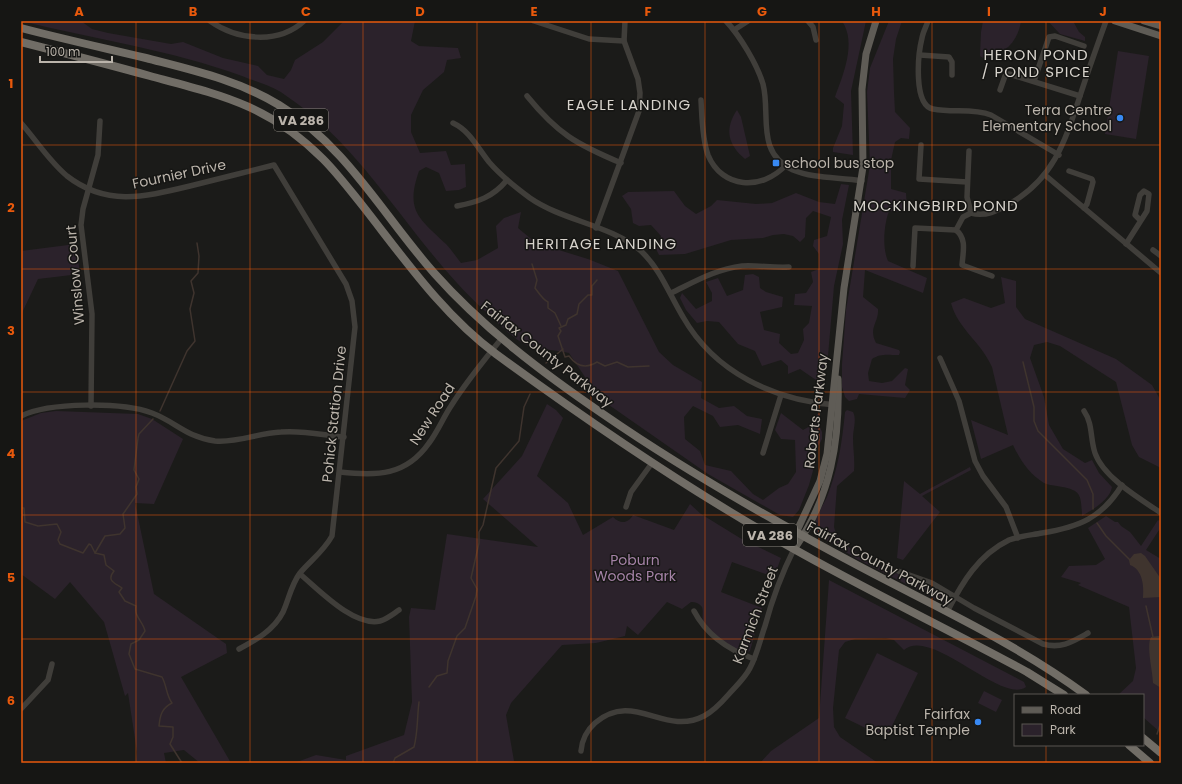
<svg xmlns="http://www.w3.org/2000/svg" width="1182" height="784" font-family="Poppins,sans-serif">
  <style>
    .green { fill: #2b222b }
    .water { fill: #3f342e }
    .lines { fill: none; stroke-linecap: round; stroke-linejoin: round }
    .stream { stroke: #3f342e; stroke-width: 1.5 }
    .minor { stroke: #403e3a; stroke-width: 5.5 }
    .major { stroke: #5f5c56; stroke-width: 7 }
    .highway { stroke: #716d66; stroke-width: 8 }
    .grid { fill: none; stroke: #e8590c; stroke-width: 1; stroke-opacity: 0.55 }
    .poi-dot { fill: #3889f3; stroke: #161614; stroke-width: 1.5 }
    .labels { text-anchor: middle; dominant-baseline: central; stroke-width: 3; stroke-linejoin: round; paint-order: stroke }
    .shield { fill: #161614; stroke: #8a857e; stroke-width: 1 }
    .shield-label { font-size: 13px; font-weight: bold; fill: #bbb4ab }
    .poi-label { font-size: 14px; fill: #bbb4ab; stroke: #161614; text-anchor: end }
    .street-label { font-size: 14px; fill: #bbb4ab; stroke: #161614 }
    .park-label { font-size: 14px; fill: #a482a6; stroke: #161614 }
    .neighbourhood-label { font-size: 15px; letter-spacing: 1px; fill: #d7d3cc; stroke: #161614 }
    .neatline { fill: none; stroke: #e8590c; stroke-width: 1.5 }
    .grid-label { font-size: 13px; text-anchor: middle; font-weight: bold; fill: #e8590c }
  </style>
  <rect width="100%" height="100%" fill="#1b1b19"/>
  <g class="green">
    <path d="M21 21H81L92 29 108 33 171 44 183 42 223 58 258 66 267 75 284 79 291 70 295 60 323 42 344 21H415L411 41 419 46 458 48 461 58 447 60 444 72 423 90 411 115V132L420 153 446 151 451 165 465 164 466 187 459 190 446 191 439 173 426 167 419 171C405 211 419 218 446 244 452 250 456 257 461 263L477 260 498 248 496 226 504 218 521 212 518 228 536 243 588 259 618 271 659 352 673 365 702 382 701 398 719 408 734 406 747 416 762 419 760 434 738 425 720 427 713 416 693 406 684 417 685 439 700 451 705 465 731 471 753 494 763 500 779 488 788 484 796 472 795 440 781 439 775 430 781 413 803 430 812 425 817 414H820L818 423 822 432V439L816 451 814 467 809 485 799 510 793 517 780 515 708 474 609 405 593 389 569 353C557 350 535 349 526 345 512 338 496 321 485 311 412 245 368 150 285 95 273 86 256 82 242 76 171 50 94 39 21 21Z"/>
    <path d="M842 21H866L851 91 853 155 833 152V148L842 126 844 104 835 97C843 75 857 43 842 21Z"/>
    <path d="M889 21H902L896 39 893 59 894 92 895 112 910 128 909 139 901 138 895 142 891 160V189L906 193 907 209 904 212 889 211C884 224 882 248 888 261L927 278 923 293 865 270 863 297 878 309C879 323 868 327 876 343L899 350 900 352 899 355C888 355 881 353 872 359L868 373 869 381 882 383 892 381 905 368 908 369 905 385 910 390 905 398 859 394 857 399 849 401 845 397 842 387V364L846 310 870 165 867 92 870 68Z"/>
    <path d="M983 21H1021C1018 42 1004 55 983 58L980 56 981 32Z"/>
    <path d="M1048 21H1073L1079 32 1085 37V41L1060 34Z"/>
    <path d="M1118 51 1149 56 1136 139 1105 134Z"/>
    <path d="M737 110 741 117 750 156 745 159C728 145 724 129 737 110Z"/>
    <path d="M841 184 849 185 842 220 843 244 834 286 828 356 820 393 818 391 816 380 800 369 788 374V366L781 360 762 366 755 351 738 344 719 322 707 321 697 323 686 310 680 298 682 293 696 309 712 301V293L706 282 718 278 727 296 743 290 745 275 753 274 759 277 760 288 766 292 783 297 782 307 760 312 764 330 780 334 779 343 791 354 798 353 804 340 803 329 809 323 812 306 794 305 795 294 806 293 813 282 811 272 819 269V254L813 246 814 240 827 236 831 217 813 211 806 218 805 237 800 242 793 236 784 234 773 235 763 238 731 240 685 254 659 255 656 249 661 236 651 225 639 226 633 223 631 209 622 196 628 192 674 191 685 206 696 214 711 206 717 200 756 204 772 203 796 193 819 202 835 204Z"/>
    <path d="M76 244 80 274 38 279 21 315V251Z"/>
    <path d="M1001 277 1016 281V307L1025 319 1116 359 1152 385 1161 401V468L1139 457 1132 445 1116 382 1060 346 1047 342 1034 345 1030 358 1044 397 1049 425 1063 449 1085 463 1092 460 1099 473 1112 487C1110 500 1092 510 1082 516 1081 493 1081 490 1057 486 1053 485 1048 485 1044 483 1030 475 1020 460 1013 445L981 459 971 420 1008 435 992 367C981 342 958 329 951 303L964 298 991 308 1005 303Z"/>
    <path d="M547 404 556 410 563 418 537 476 568 503 583 535 613 517C620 524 628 524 633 515L674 530 690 504 701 514 740 538 781 558 774 577 732 562 721 592 762 608 750 651 745 653C733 649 711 634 704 623 701 618 704 612 702 607 699 603 695 602 691 602L682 609 667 602 638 635 627 626 625 636 596 643 562 645 511 703 506 715 514 761 499 763H294L316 755 346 760V756L404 735 412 702 409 617 411 608 435 610 447 534 538 547 483 499 522 456Z"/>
    <path d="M847 410 853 412C857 420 853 429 853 438 853 449 855 459 854 471L837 486 834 527C841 558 919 580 946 595L947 603H943L857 559 816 534C811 522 822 508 827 497 838 469 842 443 845 412Z"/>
    <path d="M56 411 138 414 152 419 183 439 154 504 135 503 154 594 226 644 227 653 181 677 231 763H243H200L184 750 164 753 166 763H136L137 752 128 693 125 696 104 622 70 582 55 599 21 574V421L41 413Z"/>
    <path d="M970 467 971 470 922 496 940 512 903 560 897 558 904 481 920 494Z"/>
    <path d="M1106 516 1115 522H1118L1121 526 1130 532 1141 546 1158 520 1161 522V527L1146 550 1161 559V733L1143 717V695H1118L1133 681 1136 668 1129 607 1078 585 1081 583 1061 577 1069 566 1096 565 1105 559 1088 528Z"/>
    <path d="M829 580 1024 682 1026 687C1002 705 931 626 904 650L894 640 886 638 855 639 845 642 839 650 833 708 834 727 840 737 878 763H760L771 751 819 718Z"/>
    <path d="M877 653 918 673 886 738 845 718Z"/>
    <path d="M984 691 1002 700 996 712 978 703Z"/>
  </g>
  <g class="water">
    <path d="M1141 553 1145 556 1161 579V597L1143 598C1144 586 1143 570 1130 565L1129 560 1134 554Z"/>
    <path d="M1159 636 1161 637V688L1153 683C1153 672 1146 646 1151 637Z"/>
  </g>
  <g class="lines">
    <g class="stream">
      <path d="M532 264 537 280 535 288C538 292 543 300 548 302V308L555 313 561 326"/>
      <path d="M597 280 592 286V295H588L579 304 577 314 568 319 566 325 559 328 561 331 558 336 565 357 569 356C577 367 586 369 597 362L605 366 617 362 628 367 649 366"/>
      <path d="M1023 362 1034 407V421L1038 431 1087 480 1093 494V509"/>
      <path d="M546 363 563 349"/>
      <path d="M160 411 187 351 195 341 190 309 194 293 191 281 198 273 199 256 197 243"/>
      <path d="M21 508H24L25 522 38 526 57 524 61 532 58 540 60 544 83 553 89 544 91 545 95 553 104 555 106 565 114 571C106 581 115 583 122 588L119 592 125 601 136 606C134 617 143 621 145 631L139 640 131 644 129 654 135 669 162 677C167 686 166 695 172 703 162 708 160 715 159 726L173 727V737L170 744 182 763"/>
      <path d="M1097 523 1106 536 1130 560"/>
      <path d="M95 553 105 536 120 534 125 528 123 514 137 494 136 487 139 479 134 470 138 438 139 434 153 419"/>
      <path d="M1146 606 1153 637"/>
      <path d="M429 687 437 676 447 673 448 661 457 636 465 628 476 596 477 589 471 578 479 543V532L483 525 496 468 519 441 524 407 530 394"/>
      <path d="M1157 734 1161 722"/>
      <path d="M393 763 395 758 414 747C418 732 417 718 419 702"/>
    </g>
    <g class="minor">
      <path d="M210 21C237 40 278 45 304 21"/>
      <path d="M534 21 589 39 624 41"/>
      <path d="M726 21C740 36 757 64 763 84 771 115 755 152 793 170 814 179 840 177 862 181"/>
      <path d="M808 21 813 27 816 40"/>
      <path d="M928 21C926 27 923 32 922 38 918 54 913 105 933 109 952 113 973 108 991 115L1059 155"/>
      <path d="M734 30 748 21"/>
      <path d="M920 55 949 57 952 62V75"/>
      <path d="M1034 81 1049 37 1055 36 1084 46"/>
      <path d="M1000 90 1005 76 1009 74 1080 96"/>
      <path d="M527 96C558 134 576 144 621 163"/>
      <path d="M701 100C702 117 702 139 708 155 722 189 762 191 786 165"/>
      <path d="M21 123C36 140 49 161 67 176 108 208 148 196 194 185 221 178 247 172 274 165L346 284 352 301 355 327 332 536C323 552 311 560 300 573 291 585 289 599 283 612 274 630 256 640 239 649"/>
      <path d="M453 123C470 131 477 147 489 162 501 176 515 187 530 198 563 221 611 225 641 251 661 270 669 294 683 317 715 373 774 400 836 405"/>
      <path d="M921 145 919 179 967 182"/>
      <path d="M969 151 967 197 971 213"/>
      <path d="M1069 171 1092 179 1093 182 1087 204 1084 208"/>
      <path d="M1045 175 1161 273"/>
      <path d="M457 206C478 202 493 197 507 180"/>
      <path d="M971 213C985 217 998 211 1011 203 1054 178 1065 141 1080 96 1088 71 1097 46 1106 21"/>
      <path d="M971 213 963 217 956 230C967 239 963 252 962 265L992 276"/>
      <path d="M596 228 639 111 640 93 638 79 624 41 625 21"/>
      <path d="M1126 244 1147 211 1149 194 1144 191 1140 195 1135 215 1140 220"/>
      <path d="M1153 250 1161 256"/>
      <path d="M913 266 915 228 956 230"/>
      <path d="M671 293C694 282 716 269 742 266 758 265 773 268 789 267"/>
      <path d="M940 358 959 401 975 461 983 476 1006 507 1018 538"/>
      <path d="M91 406 92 314 81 225 83 209 98 155 100 121"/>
      <path d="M1084 411C1093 424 1090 438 1095 453 1103 477 1140 499 1161 513"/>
      <path d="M21 416C49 402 122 402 152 413 176 422 186 437 215 441 238 443 258 433 281 432 302 430 323 435 344 437"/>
      <path d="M763 453 781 395"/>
      <path d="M340 472C377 476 406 476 429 443 438 431 443 418 451 406 466 382 484 360 502 338"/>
      <path d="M626 507 631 492 652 463"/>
      <path d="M898 571 932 583 974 608 1043 644C1061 649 1072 642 1088 633"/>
      <path d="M300 574C319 590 354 627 380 621 387 619 393 614 399 610"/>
      <path d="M694 611C707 636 729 650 754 659"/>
      <path d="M947 612C962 583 978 555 1009 540 1019 536 1032 535 1042 533 1079 527 1102 518 1122 485"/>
      <path d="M21 709 48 680 52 664"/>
      <path d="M581 751C582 739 586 731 595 723 634 690 664 737 704 716 714 711 722 702 729 694 736 686 745 678 750 668 757 655 760 640 765 626 772 600 782 573 794 549"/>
    </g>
    <g class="major">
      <path d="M1115 21 1161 36"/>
      <path d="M1144 21 1161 26"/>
      <path d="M795 548C831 496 840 441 838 379"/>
      <path d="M794 549 796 533 820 481 827 454 844 288 863 167 862 89 866 54 876 21"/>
    </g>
    <g class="highway">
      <path d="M21 28C63 39 104 48 146 58 192 70 238 80 279 105 347 146 384 217 435 274 483 328 543 373 603 414 684 470 770 519 857 565 934 606 1016 643 1086 695"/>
      <path d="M21 42C64 53 107 64 150 76 221 95 269 105 323 159 337 173 349 189 362 205 403 257 442 314 496 354 589 422 684 487 785 544 864 589 946 628 1027 672L1064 695"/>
      <path d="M1143 738 1161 753"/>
      <path d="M1129 745 1150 763"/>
    </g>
  </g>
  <path class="grid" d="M136 21V763M250 21V763M363 21V763M477 21V763M591 21V763M705 21V763M819 21V763M932 21V763M1046 21V695M21 145H1161M21 269H1161M21 392H1161M21 515H1161M21 639H1161M1046 745V763"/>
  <g class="poi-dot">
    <circle cx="1120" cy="118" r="4"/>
    <rect x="772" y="159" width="8" height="8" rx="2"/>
    <circle cx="978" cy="722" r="4"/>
  </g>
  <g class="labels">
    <g class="shield">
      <rect x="274" y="109" width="54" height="22" rx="3"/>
      <rect x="743" y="524" width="54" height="22" rx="3"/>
    </g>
    <g class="shield-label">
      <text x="301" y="120">VA 286</text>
      <text x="770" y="535">VA 286</text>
    </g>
    <g class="poi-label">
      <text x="1112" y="110">Terra Centre<tspan x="1112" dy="16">Elementary School</tspan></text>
      <text x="784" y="163" text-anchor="start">school bus stop</text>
      <text x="970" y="714">Fairfax<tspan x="970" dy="16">Baptist Temple</tspan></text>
    </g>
    <g class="street-label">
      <text transform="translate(179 174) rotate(-12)">Fournier Drive</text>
      <text transform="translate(75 275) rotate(-95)">Winslow Court</text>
      <text transform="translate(547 354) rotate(38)">Fairfax County Parkway</text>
      <text transform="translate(816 411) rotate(-83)">Roberts Parkway</text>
      <text transform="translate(334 414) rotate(-84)">Pohick Station Drive</text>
      <text transform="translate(432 414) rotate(-57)">New Road</text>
      <text transform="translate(880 563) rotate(28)">Fairfax County Parkway</text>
      <text transform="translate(755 615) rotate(-69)">Karmich Street</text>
    </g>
    <g class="park-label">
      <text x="635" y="560">Poburn<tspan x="635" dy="16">Woods Park</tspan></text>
    </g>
    <g class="neighbourhood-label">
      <text x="1036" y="54">HERON POND<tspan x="1036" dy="17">/ POND SPICE</tspan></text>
      <text x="629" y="104">EAGLE LANDING</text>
      <text x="936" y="205">MOCKINGBIRD POND</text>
      <text x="601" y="243">HERITAGE LANDING</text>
    </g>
  </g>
  <rect width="1182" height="784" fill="none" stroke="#161614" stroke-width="44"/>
  <rect x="1014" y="694" width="130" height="52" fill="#161614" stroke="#585550"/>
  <rect x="1022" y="707" width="20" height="6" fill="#5f5c56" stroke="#585550"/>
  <text x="1050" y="714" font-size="12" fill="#bbb4ab">Road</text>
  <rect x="1022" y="724" width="20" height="12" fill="#2b222b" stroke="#585550"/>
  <text x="1050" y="734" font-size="12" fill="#bbb4ab">Park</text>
  <path d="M40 56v6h72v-6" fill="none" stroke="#bbb4ab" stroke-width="2"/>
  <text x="46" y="56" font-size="12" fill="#bbb4ab" stroke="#161614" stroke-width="3" paint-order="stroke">100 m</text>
  <rect x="22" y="22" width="1138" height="740" class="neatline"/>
  <g class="grid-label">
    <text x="79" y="16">A</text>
    <text x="193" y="16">B</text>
    <text x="306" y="16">C</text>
    <text x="420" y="16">D</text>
    <text x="534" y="16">E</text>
    <text x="648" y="16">F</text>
    <text x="762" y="16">G</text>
    <text x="876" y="16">H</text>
    <text x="989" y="16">I</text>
    <text x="1103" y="16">J</text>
    <text x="11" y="88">1</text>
    <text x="11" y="212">2</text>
    <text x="11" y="335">3</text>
    <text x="11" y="458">4</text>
    <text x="11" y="582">5</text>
    <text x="11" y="705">6</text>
  </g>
</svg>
